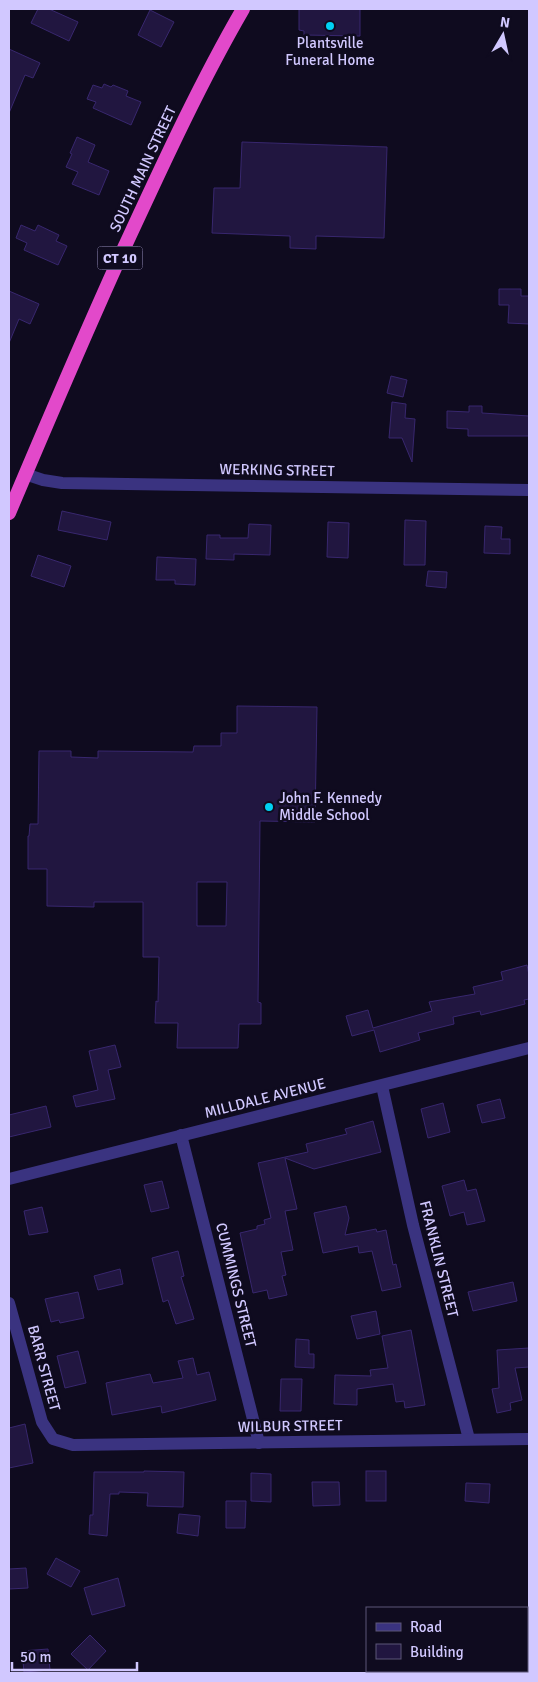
<svg xmlns="http://www.w3.org/2000/svg" width="538" height="1682" font-family="Signika,sans-serif">
  <style>
    .building { fill: #211640; stroke: #38276e; fill-rule: evenodd }
    .lines { fill: none; stroke-linecap: round; stroke-linejoin: round }
    .minor { stroke: #3a3380; stroke-width: 12 }
    .trunk { stroke: #e249ca; stroke-width: 14 }
    .poi-dot { fill: #00d0f3; stroke: #0f0b1f; stroke-width: 2 }
    .labels { text-anchor: middle; dominant-baseline: central; stroke-width: 5; stroke-linejoin: round; paint-order: stroke }
    .shield { fill: #0f0b1f; stroke: #978fbc; stroke-width: 1 }
    .shield-label { font-size: 14px; font-weight: bold; fill: #d1c8ff }
    .poi-label { font-size: 15px; fill: #d1c8ff; stroke: #0f0b1f }
    .street-label { font-size: 15px; fill: #d1c8ff; stroke: #0f0b1f }
  </style>
  <rect width="100%" height="100%" fill="#0f0b1f"/>
  <g class="building">
    <path d="M38 9H49L78 22 69 41 31 23Z"/>
    <path d="M299 9H360V36L304 35V31L299 30Z"/>
    <path d="M150 10 174 22 161 47 138 35Z"/>
    <path d="M9 49 40 63 33 78 25 75 9 113Z"/>
    <path d="M104 84 111 87 113 85 128 91 126 96 141 102 131 125 93 108 96 102 87 99 93 85 102 88Z"/>
    <path d="M77 137 95 145 88 162 109 171 99 195 72 184 78 172 66 167 72 154 70 153Z"/>
    <path d="M242 142 387 147 384 238 316 236V249L290 248V236L212 233 214 188H240Z"/>
    <path d="M21 225 35 231 38 225 59 235 56 241 67 246 58 265 24 250 27 243 16 238Z"/>
    <path d="M499 289H521V296H529V324L508 323 509 305H499Z"/>
    <path d="M9 291 39 304 30 324 19 319 9 343Z"/>
    <path d="M391 376 407 380 403 397 387 393Z"/>
    <path d="M392 402 406 404 405 418 415 419 412 462 402 438H389Z"/>
    <path d="M469 406H482V413L529 416V436H468V429L447 428V411L469 412Z"/>
    <path d="M62 511 111 522 107 540 58 530Z"/>
    <path d="M405 520 426 521 425 565H404Z"/>
    <path d="M328 522 349 523 348 558 327 557Z"/>
    <path d="M249 524 271 525 270 555 234 554V560L206 559 207 535H220V538H248Z"/>
    <path d="M485 526 502 527 501 539H510V554L484 553Z"/>
    <path d="M38 555 71 566 64 587 31 576Z"/>
    <path d="M157 557 196 559 195 585 175 584V580H156Z"/>
    <path d="M428 571 447 572 446 588 426 586Z"/>
    <path d="M237 706 317 707 315 822 260 821 258 1002 261 1003V1024H239L238 1048H177L178 1023H155L156 1001 158 1002 159 957H143V902H94V907L47 906V869H28V836H29L30 824H38L39 751H71V757L98 758V751L193 752 194 746H221V733H237ZM197 882H227L226 926H197Z"/>
    <path d="M527 965 529 975V999L524 1000 525 1004 481 1015 480 1011 453 1017 454 1024 418 1033 420 1040 380 1052 374 1030 352 1036 346 1016 368 1010 373 1028 432 1011 429 1002 475 994 473 987 503 980 501 972Z"/>
    <path d="M115 1045 121 1067 108 1070 115 1099 76 1107 73 1096 98 1090 89 1051Z"/>
    <path d="M500 1099 505 1118 482 1123 477 1105Z"/>
    <path d="M443 1103 450 1132 428 1138 421 1109Z"/>
    <path d="M46 1106 51 1127 9 1137V1115Z"/>
    <path d="M373 1121 381 1152 314 1169 285 1158 297 1209 285 1211 293 1250 281 1252 286 1275 282 1276 287 1295 269 1299 267 1290 253 1293 240 1233 257 1229V1226L265 1224 264 1220 271 1218 258 1163 308 1152 306 1144 347 1134 345 1129Z"/>
    <path d="M464 1180 467 1191 476 1189 485 1221 467 1225 464 1212 450 1216 442 1186Z"/>
    <path d="M162 1181 169 1208 151 1212 144 1185Z"/>
    <path d="M346 1206 349 1218 345 1235 376 1229 377 1232 386 1230 393 1265 396 1264 401 1287 382 1291 372 1251 359 1253 358 1246 323 1253 314 1213Z"/>
    <path d="M42 1207 48 1232 29 1235 24 1211Z"/>
    <path d="M178 1251 184 1276 181 1277 194 1319 176 1324 168 1300 163 1302 152 1258Z"/>
    <path d="M120 1269 123 1284 98 1290 94 1276Z"/>
    <path d="M513 1282 517 1301 473 1311 468 1292Z"/>
    <path d="M78 1292 84 1318 60 1323 59 1320 51 1322 45 1299Z"/>
    <path d="M376 1311 380 1334 357 1339 351 1316Z"/>
    <path d="M411 1330 425 1405 405 1408 404 1401 396 1402 393 1384 357 1389V1405L334 1404 335 1375 371 1376 370 1370 388 1368 382 1336Z"/>
    <path d="M296 1339 309 1340V1354H314V1368L295 1367Z"/>
    <path d="M529 1348V1367L515 1368 522 1400 510 1403 511 1410 497 1413 492 1389 499 1388 497 1350Z"/>
    <path d="M78 1351 86 1383 65 1388 57 1356Z"/>
    <path d="M193 1358 197 1375 209 1372 216 1400 162 1413 161 1406 112 1415 106 1383 150 1374 153 1383 183 1378 178 1361Z"/>
    <path d="M281 1379H302L301 1411H280Z"/>
    <path d="M25 1424 33 1463 9 1468V1428Z"/>
    <path d="M144 1471 184 1472 183 1507 147 1506 148 1493 119 1492V1494H110L107 1536 89 1534 90 1515H93L94 1472H144Z"/>
    <rect x="366" y="1471" width="20" height="30"/>
    <path d="M251 1473 271 1474V1502L251 1501Z"/>
    <path d="M312 1482H339L340 1505 313 1506Z"/>
    <path d="M466 1483 490 1484 489 1503 465 1501Z"/>
    <path d="M226 1501H246L245 1528H226Z"/>
    <path d="M179 1514 200 1516 198 1536 177 1533Z"/>
    <path d="M56 1558 80 1571 71 1587 47 1574Z"/>
    <path d="M26 1568 28 1588 9 1589V1569Z"/>
    <path d="M118 1578 125 1606 92 1615 84 1588Z"/>
    <path d="M90 1635 106 1651 88 1670 71 1654Z"/>
    <path d="M48 1649 50 1670 24 1672 22 1651Z"/>
  </g>
  <g class="lines">
    <g class="minor">
      <path d="M25 474 43 480 62 483 529 490"/>
      <path d="M382 1086 413 1225 469 1439"/>
      <path d="M181 1135 259 1443"/>
      <path d="M9 1179 529 1048"/>
      <path d="M9 1303 42 1422 53 1439 73 1445 529 1439"/>
    </g>
    <path class="trunk" d="M9 513C47 423 85 334 125 246 162 166 199 85 243 9"/>
  </g>
  <g class="poi-dot">
    <circle cx="330" cy="26" r="5"/>
    <circle cx="269" cy="807" r="5"/>
  </g>
  <g class="labels">
    <rect class="shield" x="97.5" y="246.5" width="45" height="23" rx="4"/>
    <g class="shield-label">
      <text x="120" y="258">CT 10</text>
    </g>
    <g class="poi-label">
      <text x="330" y="43">Plantsville<tspan x="330" dy="17">Funeral Home</tspan></text>
      <text x="279" y="798" text-anchor="start">John F. Kennedy<tspan x="279" dy="17">Middle School</tspan></text>
    </g>
    <g class="street-label">
      <text transform="translate(143 169) rotate(-65)">SOUTH MAIN STREET</text>
      <text transform="translate(277 470) rotate(1)">WERKING STREET</text>
      <text transform="translate(265 1098) rotate(-14)">MILLDALE AVENUE</text>
      <text transform="translate(439 1259) rotate(76)">FRANKLIN STREET</text>
      <text transform="translate(236 1285) rotate(76)">CUMMINGS STREET</text>
      <text transform="translate(44 1368) rotate(75)">BARR STREET</text>
      <text transform="translate(290 1426) rotate(-1)">WILBUR STREET</text>
    </g>
  </g>
  <rect width="538" height="1682" fill="none" stroke="#d1c8ff" stroke-width="20"/>
  <rect x="366" y="1607" width="162" height="65" fill="#0f0b1f" stroke="#5d5779"/>
  <rect x="376" y="1623" width="25" height="8" fill="#3a3380" stroke="#5d5779"/>
  <text x="410" y="1632" font-size="15" fill="#d1c8ff">Road</text>
  <rect x="376" y="1644" width="25" height="15" fill="#211640" stroke="#5d5779"/>
  <text x="410" y="1657" font-size="15" fill="#d1c8ff">Building</text>
  <g transform="translate(503 35) rotate(9)" stroke="#0f0b1f" stroke-width="4" paint-order="stroke">
  <path d="M0-4L9 19L0 12L-9 19Z" fill="#d1c8ff"/>
  <text y="-8" font-size="14" font-weight="bold" text-anchor="middle" fill="#d1c8ff">N</text>
  </g>
  <path d="M12 1662v8h125v-8" fill="none" stroke="#d1c8ff" stroke-width="2.5"/>
  <text x="20" y="1662" font-size="15" fill="#d1c8ff" stroke="#0f0b1f" stroke-width="4" paint-order="stroke">50 m</text>
</svg>
